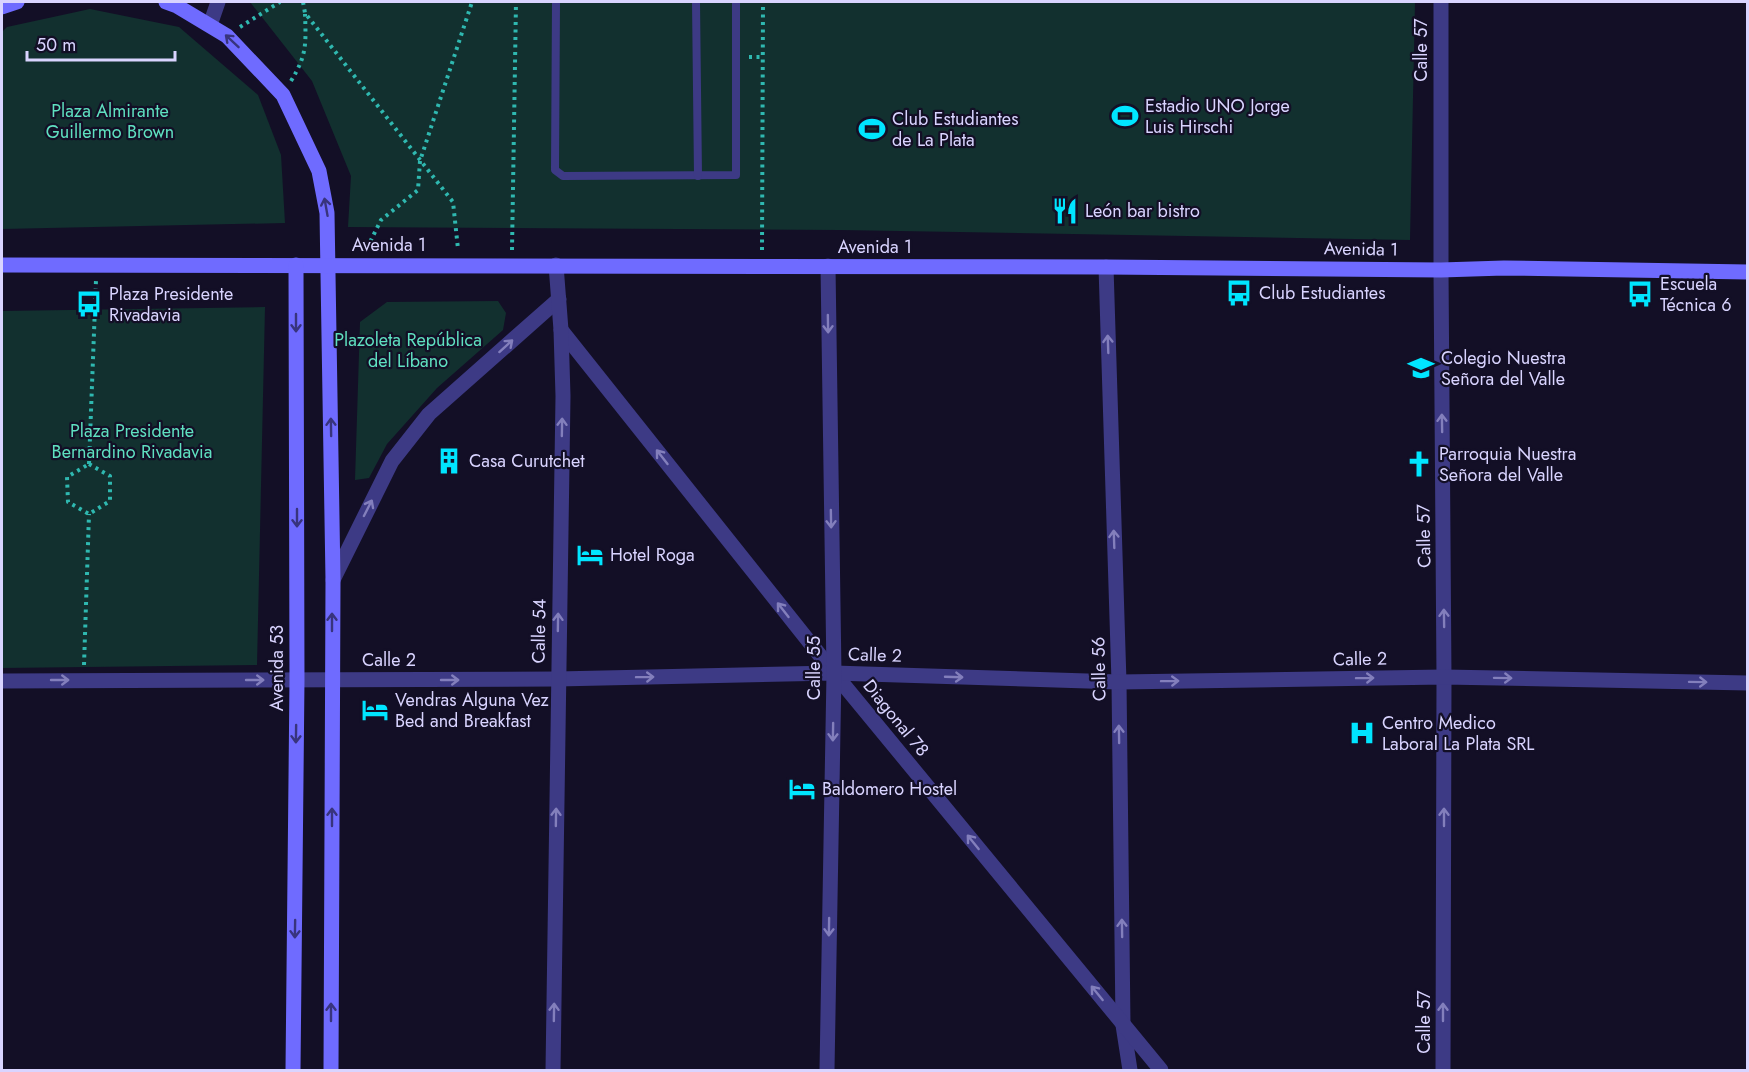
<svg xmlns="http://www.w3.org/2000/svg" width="1749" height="1072" font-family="Jost,sans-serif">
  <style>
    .green { fill: #12302f }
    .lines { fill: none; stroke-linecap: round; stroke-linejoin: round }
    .path { stroke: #2fb8b0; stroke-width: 4; stroke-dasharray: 3 4.5; stroke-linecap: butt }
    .lane { stroke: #3d3a85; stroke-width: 8 }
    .street { stroke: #3d3a85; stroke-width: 15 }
    .secondary { stroke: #6f6bff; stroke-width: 15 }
    .oneway { stroke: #38347d }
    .oneway2 { stroke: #837fbc }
    .labels { text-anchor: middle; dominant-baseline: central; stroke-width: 4.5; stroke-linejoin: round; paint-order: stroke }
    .street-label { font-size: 18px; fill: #d9d4ff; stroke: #130f26 }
    .poi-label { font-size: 18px; fill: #d9d4ff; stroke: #130f26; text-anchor: start }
    .park-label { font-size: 18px; fill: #5fe0c0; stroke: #130f26 }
  </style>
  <rect width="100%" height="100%" fill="#130f26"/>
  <g class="green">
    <path d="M250 2H1415L1410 240 840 230 348 227 351 176 312 81Z"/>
    <path d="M90 9 179 27 258 95 281 155 285 223 2 229V32L7 27Z"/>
    <path d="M498 301 506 313 503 330 437 388 387 444 369 478 355 480 360 322 387 302Z"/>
    <path d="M265 307 257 665 2 668V311Z"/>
  </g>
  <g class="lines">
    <g class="path">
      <path d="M303 2 305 13 453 202 458 249"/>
      <path d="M240 27 280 2"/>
      <path d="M749 57H763"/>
      <path d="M291 81C307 55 306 44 305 14"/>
      <path d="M367 248 381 220 418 190 420 161 472 2"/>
      <path d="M512 250 516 2"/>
      <path d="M762 250 763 2"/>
      <path d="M89 464 96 280"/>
      <path d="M89 464 110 476V501L89 514 68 502 67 477Z"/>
      <path d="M84 665 89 514"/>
    </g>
    <g class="lane">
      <path d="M556 2 555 170 563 176 736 175V2"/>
      <path d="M696 2 698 176"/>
    </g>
    <g class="street">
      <path d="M1441 2V270L1444 677 1443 1070"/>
      <path d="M210 25 218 2"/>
      <path d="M1106 267 1119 682 1123 1025 1130 1070"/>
      <path d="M561 330 834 673 1161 1070"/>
      <path d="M333 580 392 461 429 414 559 299"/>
      <path d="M2 681 557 679 834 673 1119 682 1444 677 1748 683"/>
      <path d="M553 1070 563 396 561 330 556 265"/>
      <path d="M827 1070 834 673 828 266"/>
    </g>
    <g class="secondary">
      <path d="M166 2 177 6 227 36 283 95 319 171 327 213 333 580 331 1070"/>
      <path d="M2 7 17 2"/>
      <path d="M2 265 1106 267 1441 270 1504 268 1748 272"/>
      <path d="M293 1070 297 680 296 265"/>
    </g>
  </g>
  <defs><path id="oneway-shaft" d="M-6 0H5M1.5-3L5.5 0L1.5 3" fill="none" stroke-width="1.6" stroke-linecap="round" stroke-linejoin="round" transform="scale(1.5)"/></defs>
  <g class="oneway">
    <use href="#oneway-shaft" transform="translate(232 41) rotate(-137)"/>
    <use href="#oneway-shaft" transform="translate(326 207) rotate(-100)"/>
    <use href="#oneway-shaft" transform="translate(296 323) rotate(90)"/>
    <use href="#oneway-shaft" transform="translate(331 427) rotate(-91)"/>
    <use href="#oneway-shaft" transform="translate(297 518) rotate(90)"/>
    <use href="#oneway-shaft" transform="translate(332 622) rotate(-90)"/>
    <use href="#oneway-shaft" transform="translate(296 734) rotate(91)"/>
    <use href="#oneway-shaft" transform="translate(332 817) rotate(-90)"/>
    <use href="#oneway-shaft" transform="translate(295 929) rotate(91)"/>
    <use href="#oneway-shaft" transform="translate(331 1012) rotate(-90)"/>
  </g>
  <g class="oneway2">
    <use href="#oneway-shaft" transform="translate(828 324) rotate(89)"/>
    <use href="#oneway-shaft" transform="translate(1108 344) rotate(-92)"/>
    <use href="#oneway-shaft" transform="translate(506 346) rotate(-42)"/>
    <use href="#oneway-shaft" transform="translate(1442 423) rotate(-91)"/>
    <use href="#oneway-shaft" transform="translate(562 427) rotate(-89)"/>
    <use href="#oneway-shaft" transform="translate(662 457) rotate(-128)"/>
    <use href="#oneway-shaft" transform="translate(368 508) rotate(-63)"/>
    <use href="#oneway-shaft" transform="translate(831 519) rotate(89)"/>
    <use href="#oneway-shaft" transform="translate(1114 539) rotate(-92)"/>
    <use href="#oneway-shaft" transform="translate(783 610) rotate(-128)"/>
    <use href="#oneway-shaft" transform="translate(1444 618) rotate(-91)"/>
    <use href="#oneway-shaft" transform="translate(558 622) rotate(-89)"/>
    <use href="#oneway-shaft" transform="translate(645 677) rotate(-1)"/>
    <use href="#oneway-shaft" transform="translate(954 677) rotate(2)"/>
    <use href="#oneway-shaft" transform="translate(1365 678) rotate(-1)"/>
    <use href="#oneway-shaft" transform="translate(1503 678) rotate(1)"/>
    <use href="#oneway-shaft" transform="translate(60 680)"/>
    <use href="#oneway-shaft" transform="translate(255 680)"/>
    <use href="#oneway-shaft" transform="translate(450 680)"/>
    <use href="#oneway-shaft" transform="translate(1170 681) rotate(-1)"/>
    <use href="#oneway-shaft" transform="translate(1698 682) rotate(1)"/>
    <use href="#oneway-shaft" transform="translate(833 732) rotate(91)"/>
    <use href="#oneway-shaft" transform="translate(1119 734) rotate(-91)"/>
    <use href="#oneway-shaft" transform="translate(556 817) rotate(-89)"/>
    <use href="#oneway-shaft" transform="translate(1444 817) rotate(-90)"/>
    <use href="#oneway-shaft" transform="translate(973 842) rotate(-129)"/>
    <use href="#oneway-shaft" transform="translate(829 927) rotate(91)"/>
    <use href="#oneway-shaft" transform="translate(1122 928) rotate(-91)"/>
    <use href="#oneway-shaft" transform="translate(1097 993) rotate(-129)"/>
    <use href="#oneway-shaft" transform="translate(554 1012) rotate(-89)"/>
    <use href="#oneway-shaft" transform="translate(1443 1012) rotate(-90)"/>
  </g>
  <defs>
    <g id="stadium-bare" transform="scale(2.07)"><path d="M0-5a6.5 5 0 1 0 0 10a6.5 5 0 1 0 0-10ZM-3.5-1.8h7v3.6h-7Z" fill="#00e5ff" stroke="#130f26" stroke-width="2.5" paint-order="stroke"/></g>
    <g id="restaurant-bare" transform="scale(2.07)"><path d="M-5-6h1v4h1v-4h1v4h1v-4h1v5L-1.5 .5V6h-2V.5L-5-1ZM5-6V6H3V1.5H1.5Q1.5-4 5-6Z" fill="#00e5ff" stroke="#130f26" stroke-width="2.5" paint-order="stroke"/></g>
    <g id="bus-bare" transform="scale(2.07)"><path d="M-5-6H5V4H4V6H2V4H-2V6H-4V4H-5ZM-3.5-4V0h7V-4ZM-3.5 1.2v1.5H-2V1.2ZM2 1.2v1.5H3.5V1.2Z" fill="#00e5ff" stroke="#130f26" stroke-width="2.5" paint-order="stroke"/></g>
    <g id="school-bare" transform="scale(2.07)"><path d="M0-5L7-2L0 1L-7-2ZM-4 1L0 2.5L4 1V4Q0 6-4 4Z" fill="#00e5ff" stroke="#130f26" stroke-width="2.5" paint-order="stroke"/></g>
    <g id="building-bare" transform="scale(2.07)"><path d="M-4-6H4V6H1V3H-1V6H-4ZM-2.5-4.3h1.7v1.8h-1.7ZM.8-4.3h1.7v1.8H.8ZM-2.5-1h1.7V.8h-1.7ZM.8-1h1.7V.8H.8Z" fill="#00e5ff" stroke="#130f26" stroke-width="2.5" paint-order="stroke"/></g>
    <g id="church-bare" transform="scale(2.07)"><path d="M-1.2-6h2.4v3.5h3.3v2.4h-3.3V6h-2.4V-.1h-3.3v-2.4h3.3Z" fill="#00e5ff" stroke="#130f26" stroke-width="2.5" paint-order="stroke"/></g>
    <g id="hotel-bare" transform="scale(2.07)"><path d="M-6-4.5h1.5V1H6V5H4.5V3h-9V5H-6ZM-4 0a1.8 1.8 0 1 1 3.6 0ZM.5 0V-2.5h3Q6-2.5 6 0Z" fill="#00e5ff" stroke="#130f26" stroke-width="2.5" paint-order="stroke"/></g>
    <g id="hospital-bare" transform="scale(2.07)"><path d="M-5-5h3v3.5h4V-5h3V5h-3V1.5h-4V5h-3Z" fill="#00e5ff" stroke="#130f26" stroke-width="2.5" paint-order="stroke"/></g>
  </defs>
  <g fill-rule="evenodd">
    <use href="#stadium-bare" x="1125" y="116"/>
    <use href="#stadium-bare" x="872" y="129"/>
    <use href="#restaurant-bare" x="1065" y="211"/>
    <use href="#bus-bare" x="1239" y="293"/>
    <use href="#bus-bare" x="1640" y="294"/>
    <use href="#bus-bare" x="89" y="304"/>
    <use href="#school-bare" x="1421" y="368"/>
    <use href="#building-bare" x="449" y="461"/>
    <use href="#church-bare" x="1419" y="464"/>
    <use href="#hotel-bare" x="590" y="555"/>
    <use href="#hotel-bare" x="375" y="710"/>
    <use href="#hospital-bare" x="1362" y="733"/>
    <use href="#hotel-bare" x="802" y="789"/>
  </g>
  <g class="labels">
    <g class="street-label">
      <text transform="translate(1421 50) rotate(-90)">Calle 57</text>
      <text x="389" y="245">Avenida 1</text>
      <text x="875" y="247">Avenida 1</text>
      <text transform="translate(1361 249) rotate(1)">Avenida 1</text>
      <text transform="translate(1424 536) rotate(-91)">Calle 57</text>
      <text transform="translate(539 631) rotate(-89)">Calle 54</text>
      <text transform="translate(875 655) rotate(2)">Calle 2</text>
      <text transform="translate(1360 659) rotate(-1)">Calle 2</text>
      <text x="389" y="660">Calle 2</text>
      <text transform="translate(277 668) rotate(-90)">Avenida 53</text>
      <text transform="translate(814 668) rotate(-90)">Calle 55</text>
      <text transform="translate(1099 669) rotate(-91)">Calle 56</text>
      <text transform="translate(896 718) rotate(51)">Diagonal 78</text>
      <text transform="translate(1424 1022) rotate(-90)">Calle 57</text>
    </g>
    <g class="poi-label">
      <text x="1145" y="106">Estadio UNO Jorge<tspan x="1145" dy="21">Luis Hirschi</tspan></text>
      <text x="892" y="119">Club Estudiantes<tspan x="892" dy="21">de La Plata</tspan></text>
      <text x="1085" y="211">León bar bistro</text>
      <text x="1660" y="284">Escuela<tspan x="1660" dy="21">Técnica 6</tspan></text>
      <text x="1259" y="293">Club Estudiantes</text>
      <text x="109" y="294">Plaza Presidente<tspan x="109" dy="21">Rivadavia</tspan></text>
      <text x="1441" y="358">Colegio Nuestra<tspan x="1441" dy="21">Señora del Valle</tspan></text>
      <text x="1439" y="454">Parroquia Nuestra<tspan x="1439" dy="21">Señora del Valle</tspan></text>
      <text x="469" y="461">Casa Curutchet</text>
      <text x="610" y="555">Hotel Roga</text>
      <text x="395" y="700">Vendras Alguna Vez<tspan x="395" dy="21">Bed and Breakfast</tspan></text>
      <text x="1382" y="723">Centro Medico<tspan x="1382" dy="21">Laboral La Plata SRL</tspan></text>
      <text x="822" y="789">Baldomero Hostel</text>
    </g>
    <g class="park-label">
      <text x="110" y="111">Plaza Almirante<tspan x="110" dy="21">Guillermo Brown</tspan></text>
      <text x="408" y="340">Plazoleta República<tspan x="408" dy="21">del Líbano</tspan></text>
      <text x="132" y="431">Plaza Presidente<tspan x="132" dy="21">Bernardino Rivadavia</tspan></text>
    </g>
  </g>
  <rect width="1749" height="1072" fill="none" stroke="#d9d4ff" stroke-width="6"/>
  <path d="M27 51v9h148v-9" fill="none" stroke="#d9d4ff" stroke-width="3"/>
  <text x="36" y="51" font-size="18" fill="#d9d4ff" stroke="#130f26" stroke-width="4.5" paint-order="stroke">50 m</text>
</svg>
